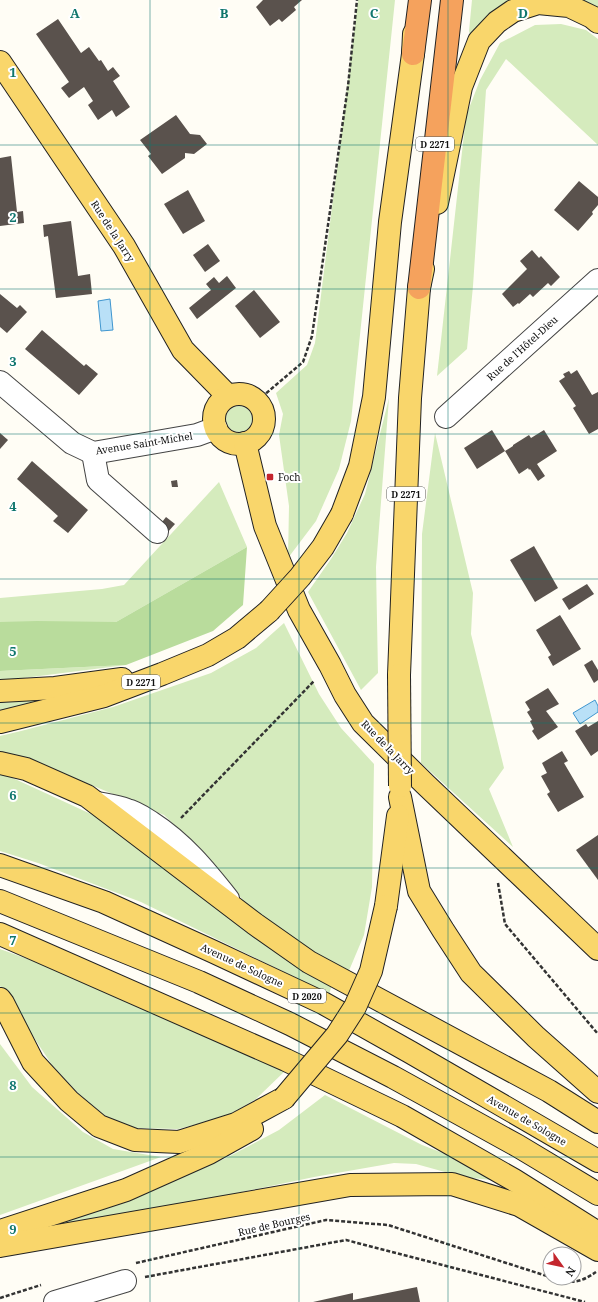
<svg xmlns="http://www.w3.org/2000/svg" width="598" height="1302" font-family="'Noto Serif',serif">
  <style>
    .green { fill: #d5ebbd }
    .forest { fill: #b9dc9c }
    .water { fill: #b9e0f7; stroke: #3f96cf }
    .building { fill: #5a524d }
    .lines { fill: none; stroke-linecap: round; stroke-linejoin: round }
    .minor-casing { stroke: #444; stroke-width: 24 }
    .major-casing { stroke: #222; stroke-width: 24 }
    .highway-casing { stroke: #222; stroke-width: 24 }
    .path { stroke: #333; stroke-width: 2.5; stroke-dasharray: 4 2; stroke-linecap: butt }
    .minor { stroke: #fff; stroke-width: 22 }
    .major { stroke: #f9d66b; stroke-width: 22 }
    .highway { stroke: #f5a25d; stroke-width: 22 }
    .major-bridge-casing { stroke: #222; stroke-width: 24; stroke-linecap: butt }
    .major-bridge { stroke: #f9d66b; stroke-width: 22 }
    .grid { fill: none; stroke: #0f766e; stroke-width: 1; stroke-opacity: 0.55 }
    .poi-dot { fill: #c4262e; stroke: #fff; stroke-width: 1.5 }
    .labels { text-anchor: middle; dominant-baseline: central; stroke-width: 4; stroke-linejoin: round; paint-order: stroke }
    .shield { fill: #fff; stroke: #585858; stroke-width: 1 }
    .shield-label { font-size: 9px; font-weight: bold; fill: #111 }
    .street-label { font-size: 10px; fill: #111; stroke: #fff }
    .poi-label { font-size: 10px; fill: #111; stroke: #fff; text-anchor: start }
    .grid-label { font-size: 13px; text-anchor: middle; font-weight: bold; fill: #0f766e; stroke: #fff; stroke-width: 4; stroke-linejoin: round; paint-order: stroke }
  </style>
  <rect width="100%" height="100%" fill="#fffdf5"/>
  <g class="green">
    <path d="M358 0H395L351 421 339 469 316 521 288 558 289 506 279 435 283 414 276 393 307 365 315 343Z"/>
    <path d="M472 0H516L471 39 469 31Z"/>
    <path d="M578 0H598V11Z"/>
    <path d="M561 24 586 30 598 39V145L506 59 486 90 473 286 467 349 437 376 466 116 480 80 500 43 535 25Z"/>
    <path d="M389 398 376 567 378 673 361 690 308 592 331 559 347 533 365 494Z"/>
    <circle cx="239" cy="419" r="13"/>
    <path d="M435 433 473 593 471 634 504 768 489 789 513 847 421 763 422 534Z"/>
    <path d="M219 482 247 547 116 622 0 624V598L102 589 124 585Z"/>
    <path d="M284 623 319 694 341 728 374 764 372 887 364 935 348 973 259 919 209 860 186 836 164 815 28 759 0 754V736L21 731 113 707 211 673 256 648Z"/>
    <path d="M126 665 0 681V671Z"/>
    <path d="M70 694 0 715V699Z"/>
    <path d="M0 773 4 774 104 820 332 985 329 994 141 902 38 863 0 851Z"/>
    <path d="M0 949 72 975 286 1070 256 1099 225 1117 178 1129 134 1128 108 1118 79 1094 52 1065 0 986Z"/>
    <path d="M0 1044 32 1087 83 1132 113 1149 161 1157 0 1215Z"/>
    <path d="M325 1095 422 1145 456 1158 491 1180 463 1177 416 1164 394 1163 314 1177 30 1236 13 1235 185 1176 226 1158 279 1130Z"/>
  </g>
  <path class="forest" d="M247 547 243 605 213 631 126 665 0 671V622L37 621 116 622Z"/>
  <g class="water">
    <path d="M110 299 113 330 101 331 98 301Z"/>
    <path d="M595 700 598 706V712L580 724 573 713Z"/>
  </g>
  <g class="building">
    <path d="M263 0H302L294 7 296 10 282 22 279 19 270 26 256 7Z"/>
    <path d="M58 19 81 53 89 47 99 61 101 60 108 71 113 67 120 76 113 81 130 107 116 117 112 110 98 120 88 105 93 101 84 87 69 98 61 88 69 82 36 34Z"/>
    <path d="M176 115 190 134 200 135 207 144 194 154 185 153V158L162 174 148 156 151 154 140 140Z"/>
    <path d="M11 156 17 212 23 211 24 223 0 226V158Z"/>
    <path d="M579 181 598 197V205L592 212 593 214 578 231 554 210Z"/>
    <path d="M188 190 205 221 183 234 164 204Z"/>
    <path d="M71 221 78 276 90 274 92 294 56 298 48 236 44 237 43 225Z"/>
    <path d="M208 244 220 261 205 272 193 255Z"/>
    <path d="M532 250 539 258 541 256 560 277 551 286 548 283 533 297 530 294 519 304 518 303 513 307 502 294 527 269 520 261Z"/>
    <path d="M227 276 236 288 197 319 189 308 211 290 206 284 214 277 219 283Z"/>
    <path d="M254 290 280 322 260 338 235 306Z"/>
    <path d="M0 294 17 308 20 305 27 312 7 333 0 327Z"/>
    <path d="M42 330 84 366 86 364 98 374 79 395 25 349Z"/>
    <path d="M577 370 592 395 598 392V429L589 434 573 408 576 406 559 381 565 377 563 374 569 371 571 374Z"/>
    <path d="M492 430 505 451 477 469 464 448Z"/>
    <path d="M544 430 557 451 537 464 545 476 538 481 530 469 529 470 528 468 519 474 505 451 513 446V445L529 435 531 438Z"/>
    <path d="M0 433 8 440 0 449Z"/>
    <path d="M32 461 88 510 68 533 53 521 58 516 17 479Z"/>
    <path d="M177 480 178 487H172L171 481Z"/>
    <path d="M166 517 175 524 167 533 159 526Z"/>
    <path d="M534 546 558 588 535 602 510 560Z"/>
    <path d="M587 584 594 594 569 610 562 599Z"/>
    <path d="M560 615 581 649 553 666 548 657 551 655 536 630Z"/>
    <path d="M592 660 598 670V680L594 683 584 665Z"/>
    <path d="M548 688 559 704 546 711 558 727 538 740 532 731 534 729 530 721 532 720 527 712 530 710 525 702Z"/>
    <path d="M598 721V751L591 756 575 731 586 724 588 727Z"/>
    <path d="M562 751 568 761 564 763 584 797 558 812 547 794 550 792 541 776 547 773 542 763Z"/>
    <path d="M598 835V880L576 850Z"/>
    <path d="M417 1287 420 1302H313L353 1293V1300Z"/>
  </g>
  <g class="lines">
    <g class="minor-casing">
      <g id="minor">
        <path d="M0 382 72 443 93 453 197 435 216 428"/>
        <path d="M446 417 598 280"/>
        <path d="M93 453 98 480 157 532"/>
        <path d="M97 803C107 805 117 806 127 810 136 812 144 818 152 823 183 843 205 870 228 899"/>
        <path d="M55 1302 125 1281"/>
      </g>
    </g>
    <g class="major-casing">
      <g id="major">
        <path d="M0 62 124 246 183 350 228 396"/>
        <path d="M437 203 461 87 479 41 497 22 513 11 538 3 569 6 592 17 598 22"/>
        <circle cx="239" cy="419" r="25"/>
        <path d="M245 443 265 526 299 610 330 665 345 695 363 723 425 784 598 949"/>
        <path d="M342 514 360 466 374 397 390 222 413 54 414 34"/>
        <path d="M399 675 410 398 419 288 423 269"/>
        <path d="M0 691 55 688 122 679"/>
        <path d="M0 722 104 696 162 674 208 655 237 638 269 611"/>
        <path d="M0 763 26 769 87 796 255 924 309 962 549 1091 598 1122"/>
        <path d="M400 797 419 891 443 930 471 973 536 1037 598 1092"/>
        <path d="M0 865 104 902 214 952 323 1003 410 1052 598 1161"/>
        <path d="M0 901 199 982 290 1024 393 1077 518 1146 598 1194"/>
        <path d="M386 906 398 816"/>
        <path d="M0 934 286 1060 402 1116 514 1180 598 1233"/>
        <path d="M0 999 3 1003 33 1062 69 1101 99 1126 135 1140 179 1142 236 1124 284 1098"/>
        <path d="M0 1231 126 1190 209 1153 252 1129"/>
        <path d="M0 1246 350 1185 452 1184 519 1205 598 1250"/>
      </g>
    </g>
    <g class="highway-casing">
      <g id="highway">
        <path d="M413 54 420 0"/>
        <path d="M419 288 452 0"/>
      </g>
    </g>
    <g class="path">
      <path d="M257 401 303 362 312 336 348 86 357 0"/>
      <path d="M181 818 314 681"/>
      <path d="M498 883 505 924 598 1034"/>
      <path d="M136 1263 326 1220 388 1225 550 1277"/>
      <path d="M145 1277 346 1240 585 1302"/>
      <path d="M553 1278C571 1284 580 1283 596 1272"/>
      <path d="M0 1298 41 1285"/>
    </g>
    <use href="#minor" class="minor"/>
    <use href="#major" class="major"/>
    <use href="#highway" class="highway"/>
    <g class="major-bridge-casing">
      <g id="major-bridge">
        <path d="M269 611 300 577 323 547 342 514"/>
        <path d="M399 675 400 786"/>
        <path d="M284 1098 337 1035 355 1007 371 971 386 906"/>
      </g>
    </g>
    <use href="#major-bridge" class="major-bridge"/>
  </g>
  <path class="grid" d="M150 0V1302M299 0V1302M448 0V1302M0 145H598M0 289H598M0 434H598M0 579H598M0 723H598M0 868H598M0 1013H598M0 1157H598"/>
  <rect class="poi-dot" x="266" y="473" width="8" height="8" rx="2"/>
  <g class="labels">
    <g class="shield">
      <rect x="416" y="137" width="38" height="14" rx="3"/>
      <rect x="387" y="487" width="38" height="14" rx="3"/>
      <rect x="122" y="675" width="38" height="14" rx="3"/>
      <rect x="288" y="989" width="38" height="14" rx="3"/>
    </g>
    <g class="shield-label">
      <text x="435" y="144">D 2271</text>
      <text x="406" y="494">D 2271</text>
      <text x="141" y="682">D 2271</text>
      <text x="307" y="996">D 2020</text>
    </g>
    <g class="street-label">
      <text transform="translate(113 231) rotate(57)">Rue de la Jarry</text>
      <text transform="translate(522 348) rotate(-42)">Rue de l'Hôtel-Dieu</text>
      <text transform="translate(144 443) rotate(-9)">Avenue Saint-Michel</text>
      <text transform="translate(388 747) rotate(46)">Rue de la Jarry</text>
      <text transform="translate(242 965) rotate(25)">Avenue de Sologne</text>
      <text transform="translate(527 1120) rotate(30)">Avenue de Sologne</text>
      <text transform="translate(274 1224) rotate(-13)">Rue de Bourges</text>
    </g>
    <g class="poi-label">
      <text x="278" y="477">Foch</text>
    </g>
  </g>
  <g class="grid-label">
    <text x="75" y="18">A</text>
    <text x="224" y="18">B</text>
    <text x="374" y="18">C</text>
    <text x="523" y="18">D</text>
    <text x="13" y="77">1</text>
    <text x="13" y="222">2</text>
    <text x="13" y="366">3</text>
    <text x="13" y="511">4</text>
    <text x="13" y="656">5</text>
    <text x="13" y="800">6</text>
    <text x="13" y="945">7</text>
    <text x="13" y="1090">8</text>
    <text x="13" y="1234">9</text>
  </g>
  <g transform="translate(562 1266) rotate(123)"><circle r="19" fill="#ffffff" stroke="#a0a0a0"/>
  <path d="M0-3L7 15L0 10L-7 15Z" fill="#c4262e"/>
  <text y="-6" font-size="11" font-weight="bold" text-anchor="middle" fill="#111111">N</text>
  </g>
</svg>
